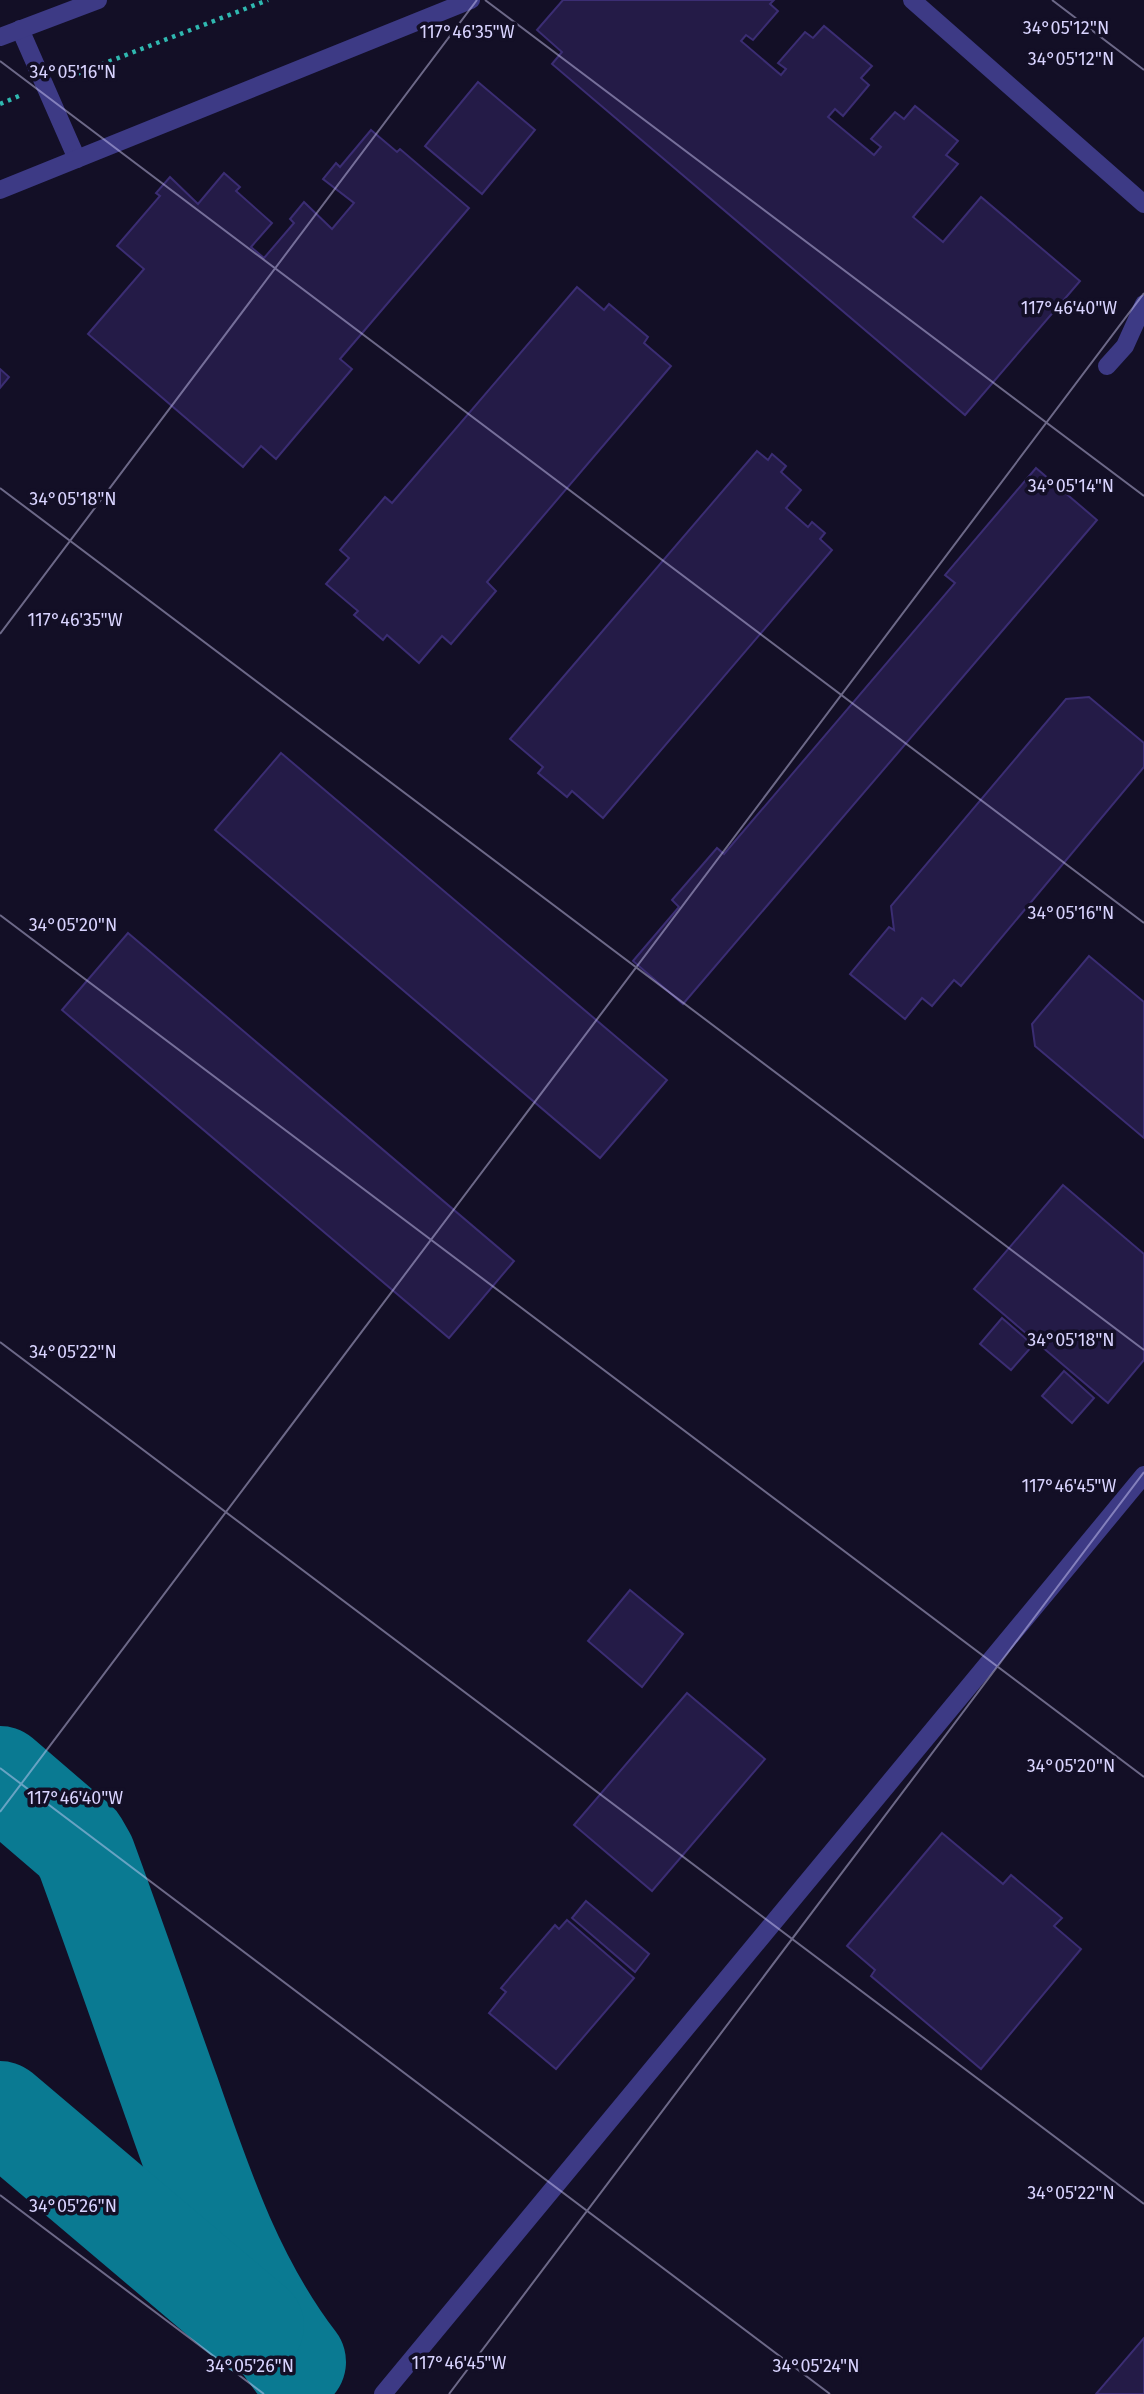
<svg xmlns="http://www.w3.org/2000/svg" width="1144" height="2394" font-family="'Fira Sans',sans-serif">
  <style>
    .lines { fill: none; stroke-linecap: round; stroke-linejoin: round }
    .taxiway { stroke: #0a7a92; stroke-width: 100 }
    .building { fill: #241b47; stroke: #3b2d73; stroke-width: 2 }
    .path { stroke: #2fb8b0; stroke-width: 4.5; stroke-dasharray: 3.5 5; stroke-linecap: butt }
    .minor { stroke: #3d3a85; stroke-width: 18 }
    .ticks { fill: none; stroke: #d9d4ff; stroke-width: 2; stroke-opacity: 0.45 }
    .ticks-label { font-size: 18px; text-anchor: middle; fill: #d9d4ff; stroke: #130f26; stroke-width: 7; stroke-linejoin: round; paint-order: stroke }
  </style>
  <rect width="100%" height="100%" fill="#130f26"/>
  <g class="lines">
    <g class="taxiway">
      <path d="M0 1776 78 1843 86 1857C115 1936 142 2015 170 2093 203 2188 234 2281 296 2362"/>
      <path d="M0 2111 254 2326"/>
    </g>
  </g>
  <g class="building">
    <path d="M563 0H774L770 4 778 11 753 40 746 35 741 41 781 75 786 69 778 63 805 32 813 38 824 26 872 66 861 78 869 85 843 116 835 109 828 117 874 155 881 147 871 139 895 112 904 119 915 106 958 141 946 155 958 164 913 217 943 242 981 197 1080 281 965 415 552 64 562 52 537 30Z"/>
    <path d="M478 82 535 130 482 194 425 146Z"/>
    <path d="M371 130 397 152 400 149 469 208 340 359 352 369 276 459 261 446 243 467 88 334 144 269 117 246 160 196 156 193 170 177 198 204 224 173 240 187 236 191 272 223 251 247 264 258 294 223 290 219 304 202 332 229 354 203 323 179 336 163 340 167Z"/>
    <path d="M577 287 604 310 609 304 648 337 644 343 671 366 487 582 496 591 451 644 442 636 419 663 387 635 383 640 354 615 358 611 326 584 349 558 340 550 385 497 392 503Z"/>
    <path d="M0 369 9 377 0 388Z"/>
    <path d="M757 451 768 460 772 454 786 466 781 472 801 490 786 508 808 527 812 522 825 533 820 539 832 550 603 818 572 791 567 797 538 773 543 767 510 739Z"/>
    <path d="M1036 468 1097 520 683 1004 633 961 679 907 672 900 717 848 724 854 955 583 945 575Z"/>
    <path d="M1089 697 1144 743V767L961 986 954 980 932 1006 922 998 905 1019 850 974 889 927 894 930 891 906 1066 699Z"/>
    <path d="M281 753 667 1080 600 1158 215 830Z"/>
    <path d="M128 933 514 1261 449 1338 62 1010Z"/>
    <path d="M1089 956 1144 1002V1138L1035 1046 1032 1024Z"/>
    <path d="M1063 1185 1144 1254V1360L1108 1403 974 1289Z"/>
    <path d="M1002 1318 1033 1345 1011 1370 980 1344Z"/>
    <path d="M1064 1371 1094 1398 1072 1423 1042 1396Z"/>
    <path d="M630 1590 683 1634 642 1687 588 1641Z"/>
    <path d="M687 1693 765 1759 652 1891 574 1825Z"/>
    <path d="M942 1833 1003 1884 1011 1875 1062 1918 1054 1926 1081 1949 981 2069 871 1976 875 1970 847 1946Z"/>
    <path d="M586 1901 649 1954 635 1972 572 1918Z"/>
    <path d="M567 1920 634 1978 556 2069 489 2013 506 1992 501 1988 555 1925 559 1929Z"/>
    <path d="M1144 2338V2394H1096Z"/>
  </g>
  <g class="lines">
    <g class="path">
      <path d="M69 77 268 0"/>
      <path d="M0 104 19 96"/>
    </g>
    <g class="minor">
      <path d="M912 0 1144 204"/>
      <path d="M20 29 77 159"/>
      <path d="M0 37 98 0"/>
      <path d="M0 190 471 0"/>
      <path d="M1107 366 1125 346 1144 304"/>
      <path d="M383 2394 1144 1475"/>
    </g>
  </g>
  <path class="ticks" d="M485 0 1144 496M1052 0 1144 70M0 61 1144 923M0 488 1144 1350M0 634 477 0M0 915 1144 1777M0 1342 1144 2204M0 1768 830 2394M0 1812 1144 293M0 2195 264 2394M449 2394 1144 1472"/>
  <g class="ticks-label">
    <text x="1066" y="34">34°05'12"N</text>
    <text x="467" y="38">117°46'35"W</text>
    <text x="1071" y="65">34°05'12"N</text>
    <text x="73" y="78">34°05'16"N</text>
    <text x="1069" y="314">117°46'40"W</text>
    <text x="1071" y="492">34°05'14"N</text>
    <text x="73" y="505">34°05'18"N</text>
    <text x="75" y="626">117°46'35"W</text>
    <text x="1071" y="919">34°05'16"N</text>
    <text x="73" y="931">34°05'20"N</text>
    <text x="1071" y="1346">34°05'18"N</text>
    <text x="73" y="1358">34°05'22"N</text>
    <text x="1069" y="1492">117°46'45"W</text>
    <text x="1071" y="1772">34°05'20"N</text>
    <text x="75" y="1804">117°46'40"W</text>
    <text x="1071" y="2199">34°05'22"N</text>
    <text x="73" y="2212">34°05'26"N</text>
    <text x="459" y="2369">117°46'45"W</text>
    <text x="250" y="2372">34°05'26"N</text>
    <text x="816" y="2372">34°05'24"N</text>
  </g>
</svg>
